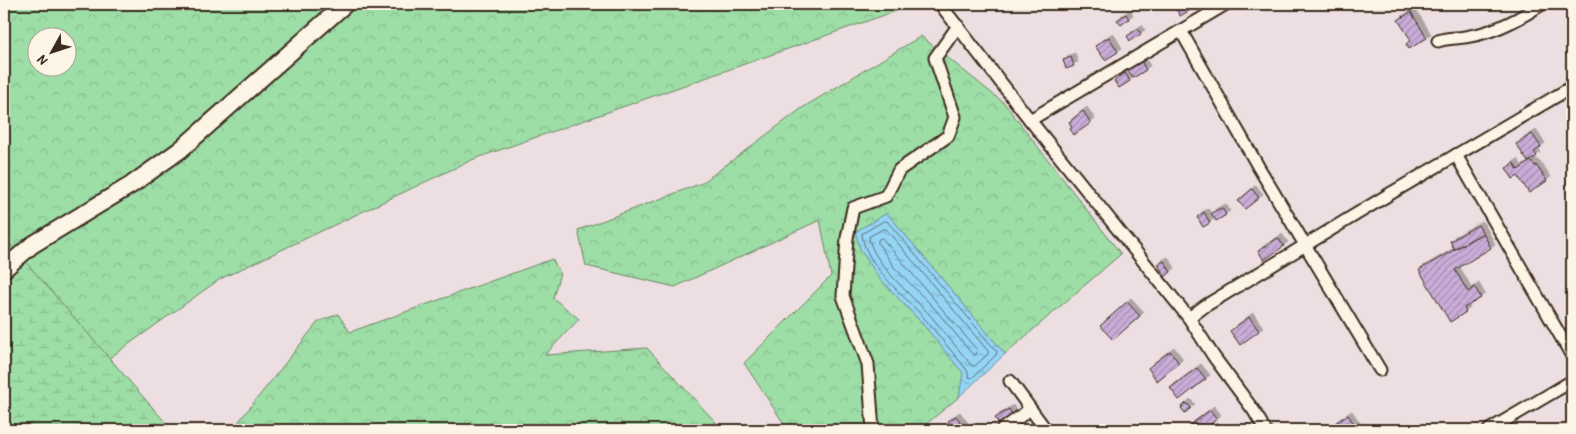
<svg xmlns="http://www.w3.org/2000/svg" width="1576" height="434" font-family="'Patrick Hand',sans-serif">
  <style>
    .forest { fill: url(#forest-crowns); stroke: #6c8462; fill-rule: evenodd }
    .wetland { fill: url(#wetland-marsh); stroke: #6c8462 }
    .water { fill: url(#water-ripples); stroke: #70909f }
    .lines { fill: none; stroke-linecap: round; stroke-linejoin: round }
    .shore { stroke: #5f6e74; stroke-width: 1 }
    .building { fill: url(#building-hatch); stroke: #3b2a1e; filter: url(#shadow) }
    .minor-casing { stroke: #3b2a1e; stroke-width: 15 }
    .secondary-casing { stroke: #3b2a1e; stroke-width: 20 }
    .minor { stroke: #fcf5e5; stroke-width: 11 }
    .secondary { stroke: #fcf5e5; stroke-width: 16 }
  </style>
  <defs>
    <pattern id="forest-crowns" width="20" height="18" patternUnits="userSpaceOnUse" patternTransform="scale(1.25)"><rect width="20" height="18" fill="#9ddda6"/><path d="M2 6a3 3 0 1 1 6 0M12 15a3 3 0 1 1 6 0" fill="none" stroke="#88be8e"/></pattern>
    <pattern id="wetland-marsh" width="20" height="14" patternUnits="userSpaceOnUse" patternTransform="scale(1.25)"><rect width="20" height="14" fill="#9ddda6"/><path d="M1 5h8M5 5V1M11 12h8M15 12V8" fill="none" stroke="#88be8e"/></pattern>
    <pattern id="water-ripples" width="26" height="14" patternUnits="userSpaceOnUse" patternTransform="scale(1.25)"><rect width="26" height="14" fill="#94d4f5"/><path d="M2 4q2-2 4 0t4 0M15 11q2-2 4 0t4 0" fill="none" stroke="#80b6d2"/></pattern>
    <pattern id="building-hatch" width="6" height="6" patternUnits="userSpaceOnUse" patternTransform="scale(1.25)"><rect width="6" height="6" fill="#caadd9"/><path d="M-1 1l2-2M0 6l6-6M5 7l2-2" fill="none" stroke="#a58daf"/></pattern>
    <filter id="shadow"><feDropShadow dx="4" dy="-4" stdDeviation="0" flood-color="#0004"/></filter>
  </defs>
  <rect width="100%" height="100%" fill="#eddfe1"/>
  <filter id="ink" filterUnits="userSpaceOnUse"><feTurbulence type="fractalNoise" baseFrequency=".02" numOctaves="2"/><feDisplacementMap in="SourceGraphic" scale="10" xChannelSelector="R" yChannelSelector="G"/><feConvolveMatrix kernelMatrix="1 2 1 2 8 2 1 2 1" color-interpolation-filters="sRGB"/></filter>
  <g filter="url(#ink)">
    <g class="forest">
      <path d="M4 4H916L474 159 220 279 48 402 4 364ZM38 38H68V68H38Z"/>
      <path d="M921 36 1004 103 1121 254 1005 354 887 213 855 232 880 279 921 322 964 373 959 397 919 430H788L744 363 831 276 820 220 675 287 586 266 578 230 702 183 802 108Z"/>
      <path d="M552 259 560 273 553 298 579 319 545 355 647 348 723 430H232L318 322 338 314 350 332Z"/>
    </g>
    <path class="wetland" d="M4 237 172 430H4Z"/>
    <path class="water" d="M887 213 1005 354 959 397 963 373 921 322 880 279 861 251 855 232Z"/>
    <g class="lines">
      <g class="shore">
        <path d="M884 221H887L997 352 996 355 972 378 969 377 967 370C953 353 939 336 925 319 907 298 863 263 862 234Z"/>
        <path d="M883 229H886L988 351V354L975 366H972C958 349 944 332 930 315 914 298 870 260 869 237Z"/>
        <path d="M882 238 977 350 976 355H973L935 309 894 267 878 243V240Z"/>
      </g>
    </g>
    <g class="building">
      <path d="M1173 4H1195L1196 7 1180 16Z"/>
      <path d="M1411 12 1427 38 1409 49 1406 44 1411 40 1398 20Z"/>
      <path d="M1126 14 1129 19 1121 25 1117 20Z"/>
      <path d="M1138 29 1141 34 1130 41 1127 36Z"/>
      <path d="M1109 37 1118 52 1105 60 1095 46Z"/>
      <path d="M1071 57 1074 66 1066 69 1063 60Z"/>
      <path d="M1141 61 1146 70 1133 78 1128 70Z"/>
      <path d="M1125 73 1130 81 1119 88 1114 81Z"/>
      <path d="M1083 111 1091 123 1074 135 1070 129 1072 127 1069 122Z"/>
      <path d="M1532 134 1541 147 1534 152 1537 156 1528 162 1516 144Z"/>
      <path d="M1531 161 1535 166 1536 165 1547 181 1529 193 1518 176 1513 179 1506 168 1514 163 1518 170Z"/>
      <path d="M1252 189 1259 198 1245 209 1238 201Z"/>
      <path d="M1222 208 1226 215 1216 221 1211 213Z"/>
      <path d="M1204 212 1210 223 1203 227 1197 217Z"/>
      <path d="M1478 225 1483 233 1454 249 1450 241Z"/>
      <path d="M1483 233 1491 248 1455 270 1468 292 1475 287 1481 298 1464 308 1466 312 1450 322 1419 270Z"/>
      <path d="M1278 238 1284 246 1264 260 1258 251Z"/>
      <path d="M1164 261 1171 272 1165 277 1158 264Z"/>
      <path d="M1127 302 1140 316 1113 340 1100 326Z"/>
      <path d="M1249 317 1259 331 1240 345 1230 331Z"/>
      <path d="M1170 351 1179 363 1157 381 1148 368Z"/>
      <path d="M1197 368 1206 379 1179 400 1170 388Z"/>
      <path d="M1186 403 1191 408 1185 413 1181 408Z"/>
      <path d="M1009 409 1014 418 1001 427 995 418Z"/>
      <path d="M1210 410 1217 419 1203 430H1192L1189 426Z"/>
      <path d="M1348 415 1358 430H1342L1337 422Z"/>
      <path d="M956 416 966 430H954L948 421Z"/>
      <path d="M1337 422 1342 430H1330L1329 428Z"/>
    </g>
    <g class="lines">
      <g class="minor-casing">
        <g id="minor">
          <path d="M940 4 1030 120 1189 318 1214 357 1254 411 1265 430"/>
          <path d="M1181 31 1259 168 1380 370"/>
          <path d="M1438 41C1449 37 1459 39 1470 36 1495 32 1521 18 1542 4"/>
          <path d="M1030 120 1226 4"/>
          <path d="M1456 155 1572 356"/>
          <path d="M1189 318 1205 306 1388 195 1572 87"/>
          <path d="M1010 381 1046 430"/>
          <path d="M873 430 868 364 843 296 847 238 853 208 886 196 899 170 948 136 955 117 935 58 958 26"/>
          <path d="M1002 430 1030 409"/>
          <path d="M1489 430 1572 381"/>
        </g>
      </g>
      <g class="secondary-casing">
        <path id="secondary" d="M4 269 32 245 131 185 180 150 345 4"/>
      </g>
      <use href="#minor" class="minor"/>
      <use href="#secondary" class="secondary"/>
    </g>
  </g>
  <rect width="1576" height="434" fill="none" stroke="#fcf5e5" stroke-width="20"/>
  <rect x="10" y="10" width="1556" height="414" fill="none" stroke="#3b2a1e" stroke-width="2" filter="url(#ink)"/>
  <g transform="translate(52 52) rotate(230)"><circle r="24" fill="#fcf5e5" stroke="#afa495"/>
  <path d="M0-4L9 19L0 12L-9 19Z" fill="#3b2a1e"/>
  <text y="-8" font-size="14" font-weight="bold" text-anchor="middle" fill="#3b2a1e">N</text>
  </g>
</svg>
